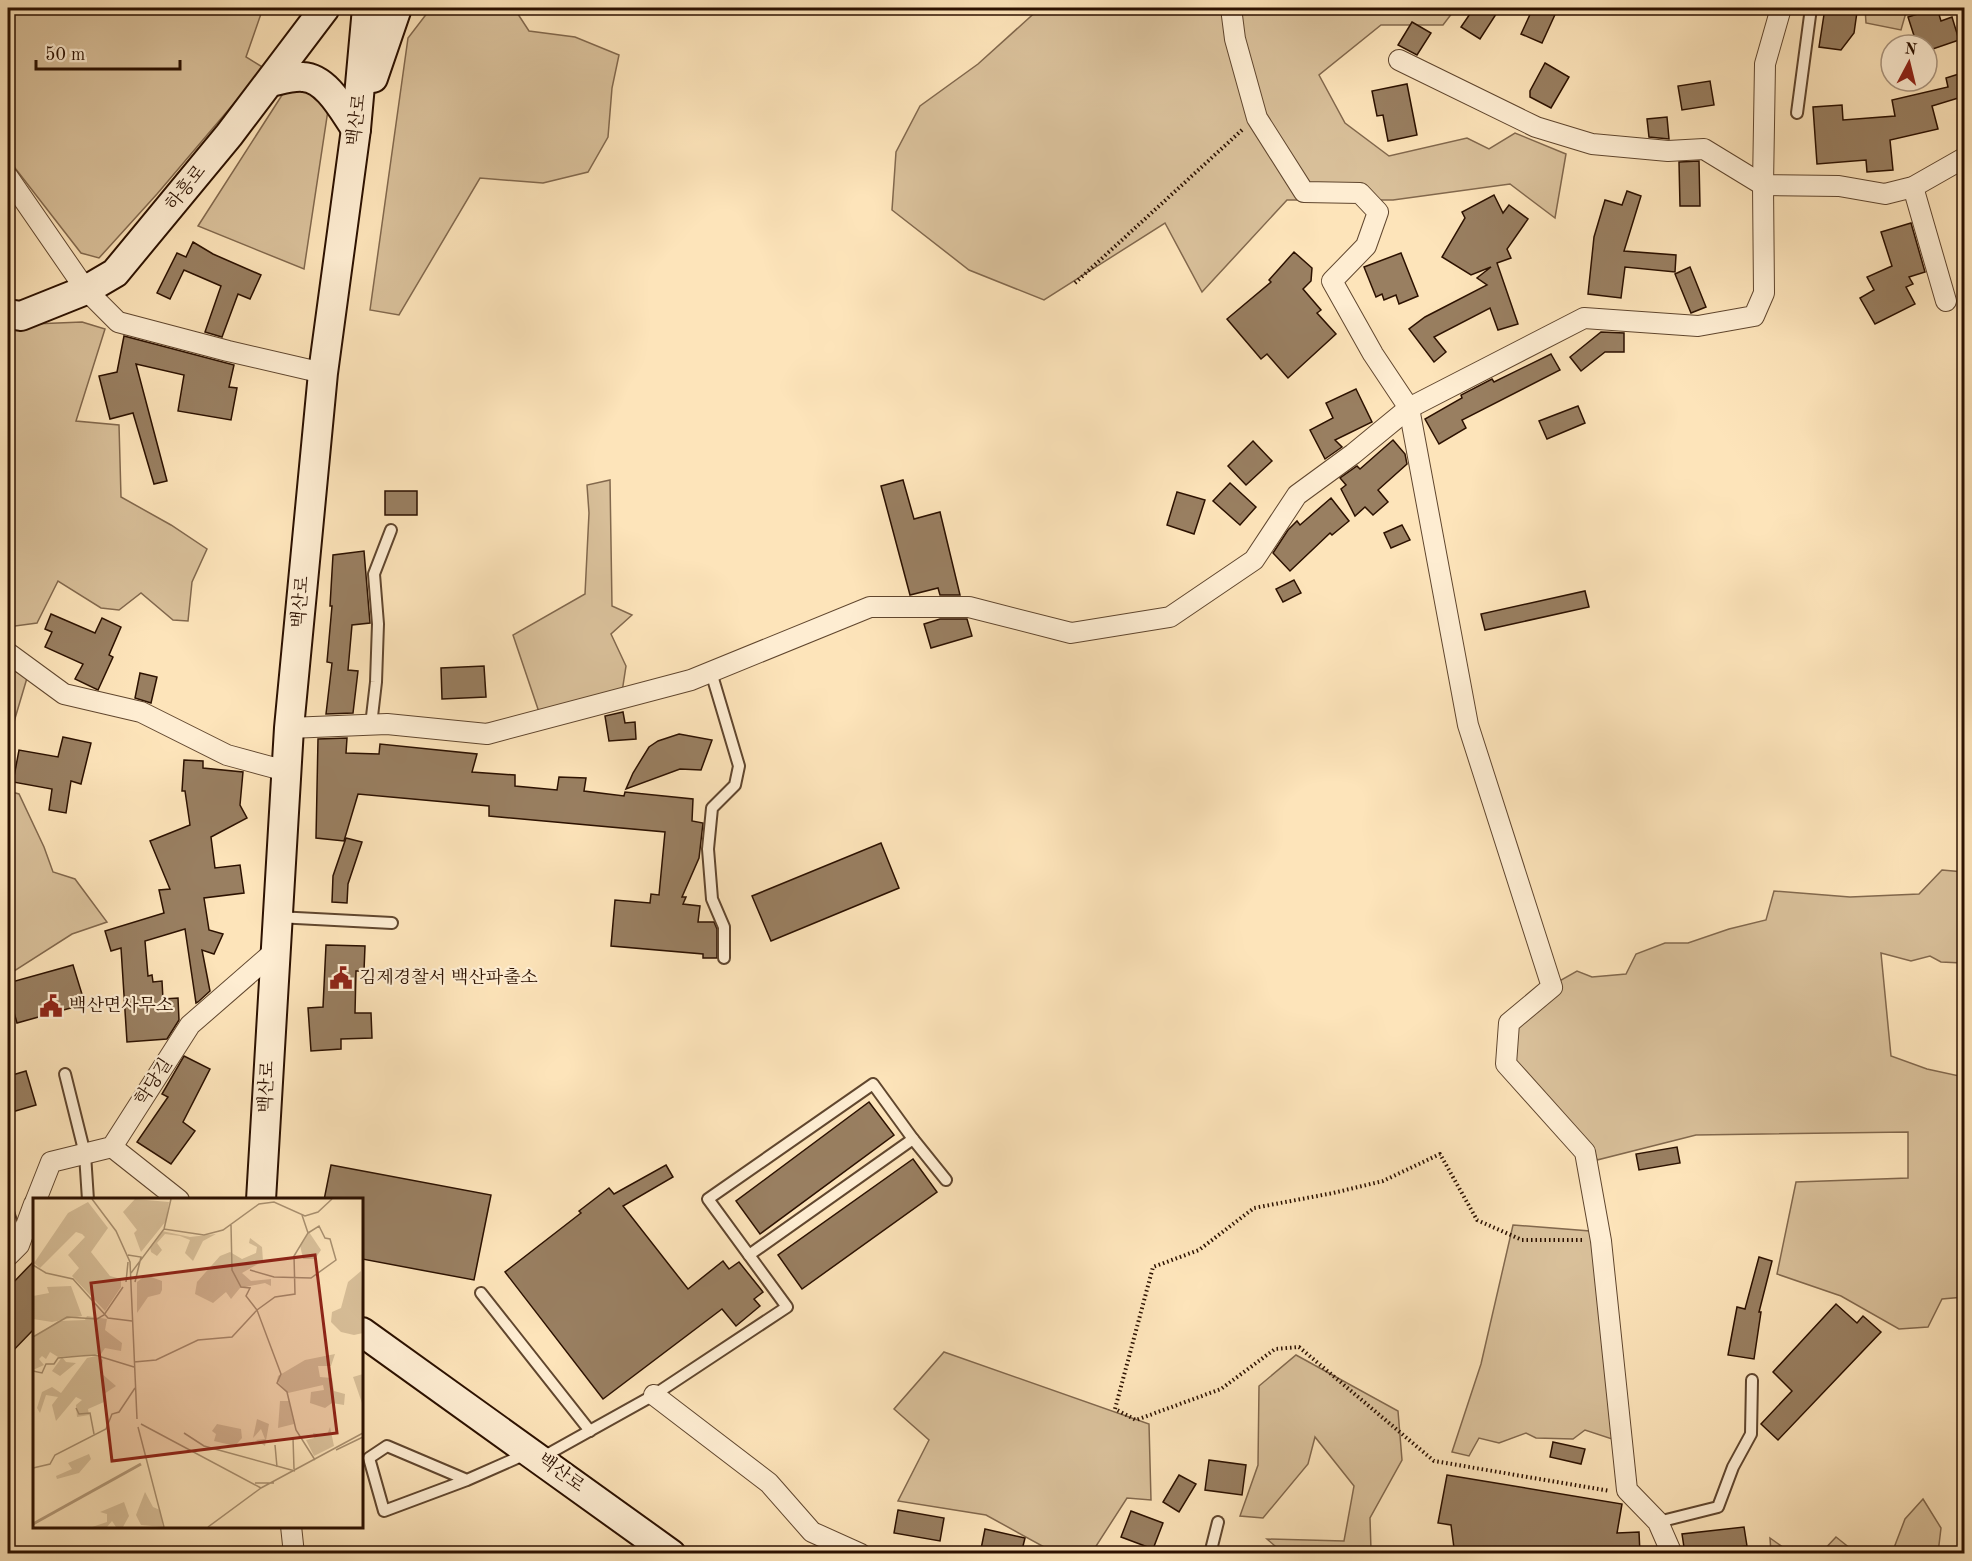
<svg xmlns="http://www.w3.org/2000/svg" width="1972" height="1561" font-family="'Old Standard TT','Noto Serif KR',serif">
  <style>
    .green { fill: #d9c09a; stroke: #82684d; stroke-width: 1.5 }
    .building { fill: #997f61; stroke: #2c1100; stroke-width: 1.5 }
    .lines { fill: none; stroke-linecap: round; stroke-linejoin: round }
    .lane-casing { stroke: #60462e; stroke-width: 14 }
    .street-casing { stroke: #60462e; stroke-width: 22 }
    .secondary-casing { stroke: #2c1100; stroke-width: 32 }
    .path { stroke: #2c1100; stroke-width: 4; stroke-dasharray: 1.5 3; stroke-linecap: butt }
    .lane { stroke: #feedd2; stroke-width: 10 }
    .street { stroke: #feedd2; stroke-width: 20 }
    .secondary { stroke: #feedd2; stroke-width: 28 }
    .labels { text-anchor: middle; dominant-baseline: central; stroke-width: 4.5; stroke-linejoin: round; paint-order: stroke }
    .street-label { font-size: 18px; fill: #2c1100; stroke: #feedd2 }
    .poi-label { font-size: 18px; fill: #2c1100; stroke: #feedd2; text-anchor: start }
    .inset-river { fill: none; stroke: #b69c7b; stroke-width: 3 }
    .inset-road { fill: none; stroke: #a99070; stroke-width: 1.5 }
    .view { fill: #8f2418; fill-opacity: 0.15; stroke: #8f2418; stroke-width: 3 }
    .inset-edge { fill: none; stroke: #2c1100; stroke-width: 3 }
  </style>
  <rect width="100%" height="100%" fill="#fde4ba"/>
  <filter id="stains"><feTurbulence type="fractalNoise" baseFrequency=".00333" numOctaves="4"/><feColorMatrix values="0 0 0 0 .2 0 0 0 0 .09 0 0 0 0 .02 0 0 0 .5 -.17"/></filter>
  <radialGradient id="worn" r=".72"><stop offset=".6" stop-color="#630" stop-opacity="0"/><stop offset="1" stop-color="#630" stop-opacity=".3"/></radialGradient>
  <g class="green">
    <path d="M8 8H263L246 57 264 68 157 194 99 258 81 253 8 159Z"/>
    <path d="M431 8H514L529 31 575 37 619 55 612 88 608 137 588 172 543 183 480 178 399 315 370 310 408 38Z"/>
    <path d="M1040 8H1456L1443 25H1381L1319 75 1345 123 1389 156 1467 138 1489 149 1515 133 1566 154 1555 218 1510 184 1393 200H1287L1202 292 1165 223 1044 300 969 270 892 210 896 152 920 106 978 64Z"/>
    <path d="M1865 8H1916L1907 9 1901 30 1866 23Z"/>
    <path d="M304 89 328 110 304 269 198 226 284 92Z"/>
    <path d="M82 322 105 329 76 421 119 425 121 497 171 525 207 549 192 582 188 621 173 620 141 593 119 610 101 608 58 581 37 623 8 627V323L9 325Z"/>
    <path d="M610 480 612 606 632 615 611 634 626 666 622 692 540 715 513 635 585 594 589 513 587 485Z"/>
    <path d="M8 666 27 678 8 742Z"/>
    <path d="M8 791 19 794 44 847 53 872 75 879 107 922 72 934 8 975Z"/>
    <path d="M1942 870 1964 872V967L1962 963 1941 962 1930 956 1911 961 1881 953 1891 1056 1927 1069 1964 1077V1297L1942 1299 1928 1327 1899 1329 1841 1296 1777 1274 1796 1182 1908 1178V1132L1696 1135 1597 1160 1595 1153 1570 1142 1517 1066 1514 1045 1524 1001 1577 971 1592 977 1626 974 1636 954 1665 943H1688L1729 929 1766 920 1774 891 1850 897 1919 894Z"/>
    <path d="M1513 1225 1590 1231 1605 1347 1612 1439 1585 1430 1573 1439 1536 1438 1526 1433 1499 1443 1479 1438 1469 1456 1452 1452 1481 1364Z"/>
    <path d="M944 1352 1149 1424 1151 1500 1127 1498 1091 1554 1055 1553 986 1515 898 1501 929 1440 894 1409Z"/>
    <path d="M1296 1355 1398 1411 1402 1460 1370 1518 1371 1550 1368 1553H1283L1267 1539 1344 1541 1354 1486 1315 1437 1308 1464 1263 1518 1240 1516 1258 1465 1259 1386Z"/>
    <path d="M1923 1499 1941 1528 1938 1553H1892L1905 1519Z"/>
    <path d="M1836 1537 1856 1553H1821Z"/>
    <path d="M1770 1538 1791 1553H1771Z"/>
  </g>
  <g class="building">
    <path d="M1474 8H1500L1480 39 1461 27Z"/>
    <path d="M1533 8H1558L1542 43 1521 34Z"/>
    <path d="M1825 8 1857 12 1854 33 1841 50 1819 47Z"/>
    <path d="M1937 8 1941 21 1952 17 1959 40 1927 51V45H1917L1908 17Z"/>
    <path d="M1412 22 1431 33 1417 55 1398 45Z"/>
    <path d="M1545 63 1569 77 1551 108 1530 97V91Z"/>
    <path d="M1965 72V96L1932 106 1938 129 1890 140 1893 170 1867 172 1866 160 1817 164 1813 107 1842 105 1843 120 1895 116 1892 100 1948 87 1946 78Z"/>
    <path d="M1710 81 1714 105 1682 110 1678 86Z"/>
    <path d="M1407 84 1417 135 1388 141 1383 115 1377 116 1372 91Z"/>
    <path d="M1667 117 1669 139 1649 137 1647 119Z"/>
    <path d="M1699 161 1700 206H1680L1679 162Z"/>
    <path d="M1627 191 1641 196 1624 251 1676 255 1675 272 1625 267 1621 298 1588 294 1594 237 1605 200 1622 205Z"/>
    <path d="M1494 195 1503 213 1509 205 1528 219 1507 249 1511 258 1497 263 1518 324 1498 330 1490 308 1434 337 1446 352 1434 362 1409 329 1425 317 1487 285 1477 278 1491 267 1471 275 1442 257 1465 218 1462 212Z"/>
    <path d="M1911 223 1925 272 1909 277 1913 284 1906 287 1915 304 1875 324 1860 298 1874 290 1867 277 1892 266 1881 232Z"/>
    <path d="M193 242 213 254 261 275 250 299 238 294 222 337 205 332 221 286 184 270 170 299 157 293 177 253 186 257Z"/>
    <path d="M1294 252 1312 268 1311 281 1303 289 1321 310 1317 313 1336 334 1288 378 1267 354 1261 359 1227 319 1271 282 1269 280Z"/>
    <path d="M1401 253 1418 296 1399 304 1396 295 1384 300 1382 294 1376 297 1364 267Z"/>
    <path d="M1690 267 1706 307 1691 313 1675 274Z"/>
    <path d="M1601 332 1624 333V352H1605L1581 371 1570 357Z"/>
    <path d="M124 336 234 365 229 387 237 388 231 420 178 411 184 375 136 364 167 481 154 484 133 413 110 419 99 376 117 372Z"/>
    <path d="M1551 354 1560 370 1462 420 1466 428 1439 444 1425 419 1462 398 1461 395 1492 379 1494 382Z"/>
    <path d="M1356 389 1372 422 1335 440 1342 447 1325 459 1310 430 1333 418 1326 403Z"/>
    <path d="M1578 406 1585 423 1547 439 1539 421Z"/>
    <path d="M1393 440 1405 454 1407 464 1378 490 1388 502 1373 515 1365 507 1355 516 1341 489 1346 485 1340 478 1357 466 1360 469Z"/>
    <path d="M1253 441 1272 461 1246 485 1228 466Z"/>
    <path d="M903 480 914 519 940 512 960 595H940L938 588 910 595 881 486Z"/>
    <path d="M1230 483 1256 507 1240 525 1213 501Z"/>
    <rect x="385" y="491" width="32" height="24"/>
    <path d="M1177 492 1205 500 1194 534 1167 525Z"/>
    <path d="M1331 498 1349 521 1332 535 1330 533 1290 571 1273 553 1288 530 1297 521 1300 525Z"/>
    <path d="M1402 525 1410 540 1391 548 1384 533Z"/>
    <path d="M364 551 370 623 352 625 348 670 358 671 353 713 326 714 332 663 327 662 332 606H330L333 555Z"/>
    <path d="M1294 580 1301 593 1283 602 1276 589Z"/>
    <path d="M1585 591 1589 607 1485 630 1481 614Z"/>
    <path d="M51 614 95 633 102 618 121 627 109 655 113 657 98 690 75 679 83 664 45 647 52 632 45 629Z"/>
    <path d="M940 619H967L972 636 931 648 924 624Z"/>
    <path d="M484 666 486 697 442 699 441 668Z"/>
    <path d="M140 673 157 677 151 703 135 698Z"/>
    <path d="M623 712 625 723 635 722 636 739 609 741 605 716Z"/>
    <path d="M679 734 712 740 701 770 680 769 626 789 633 773 649 747 658 741Z"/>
    <path d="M63 737 91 743 81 784 71 781 66 813 49 810 52 789 13 782 19 750 58 757Z"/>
    <path d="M347 738 346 753 379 754 380 744 477 754 472 772 515 775V786L557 790 559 777 586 778 584 791 624 796 625 792 693 799 692 821 703 823 699 858 682 897H686L683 904 700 906 698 922H714L717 929V958H703V954L611 946 615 900 650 903 651 894 659 895 665 832 489 816V806L358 794 344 841 316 838 318 739Z"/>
    <path d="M184 760 203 761V768L243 772 240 805 247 818 211 837 215 868 240 865 244 893 204 898 209 930 223 934 214 954 202 950 210 991 198 1002 196 1003 185 929 145 941 148 976 152 975 153 982 162 981 163 999 178 998 179 1020 167 1039 127 1042 121 948 111 951 105 931 164 913 159 890 170 889 150 841 190 825 185 791H182Z"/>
    <path d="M346 838 362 842 348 884 347 903 332 902 333 876Z"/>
    <path d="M881 843 899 888 771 941 752 896Z"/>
    <path d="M326 945 365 946 364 971H356L355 1013H371L372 1038 341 1039V1049L311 1051 308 1008 323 1007Z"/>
    <path d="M73 965 85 1004 17 1023 8 991V983Z"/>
    <path d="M184 1056 210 1069 183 1122 195 1131 171 1164 137 1142 168 1097 162 1094Z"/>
    <path d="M26 1071 36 1105 12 1112 8 1096V1091L13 1089 9 1076Z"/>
    <path d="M869 1102 894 1135 760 1234 736 1201Z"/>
    <path d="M1677 1147 1680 1163 1639 1170 1636 1154Z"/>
    <path d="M913 1159 937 1192 802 1289 778 1255Z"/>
    <path d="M331 1165 491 1195 474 1280 362 1259V1200H324Z"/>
    <path d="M666 1165 673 1177 623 1206 688 1289 723 1261 729 1269 739 1262 763 1292 754 1299 760 1306 736 1326 722 1309 603 1399 505 1272 581 1213 579 1211 609 1188 614 1194Z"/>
    <path d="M1759 1257 1772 1261 1759 1312H1761L1754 1359 1728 1355 1737 1307 1745 1309Z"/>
    <path d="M34 1261V1329L8 1356V1288Z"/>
    <path d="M1836 1304 1857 1323 1863 1316 1881 1332 1778 1440 1761 1424 1792 1391 1773 1372Z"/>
    <path d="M1553 1442 1585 1449 1581 1464 1550 1457Z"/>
    <path d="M1209 1460 1246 1465 1242 1495 1205 1490Z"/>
    <path d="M1179 1475 1196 1484 1179 1512 1163 1502Z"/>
    <path d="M1447 1475 1622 1504 1617 1533 1639 1532 1640 1554H1468L1467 1547 1454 1548 1451 1525 1438 1523Z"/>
    <path d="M898 1510 944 1518 940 1541 894 1533Z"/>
    <path d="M1131 1511 1163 1523 1153 1549 1121 1537Z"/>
    <path d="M1744 1527 1747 1546 1685 1554 1682 1534Z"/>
    <path d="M985 1529 1025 1538 1021 1554H980Z"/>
  </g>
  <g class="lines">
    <g class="lane-casing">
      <g id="lane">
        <path d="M1797 113 1811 8"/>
        <path d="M711 672 739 766 735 785 712 808 708 849 712 899 724 927V958"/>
        <path d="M371 725 376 682 378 624 374 574 391 530"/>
        <path d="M277 917 392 923"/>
        <path d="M65 1074 85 1154 88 1200"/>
        <path d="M8 1212 18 1242"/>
        <path d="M749 1255 913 1139"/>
        <path d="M481 1293 590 1431"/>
        <path d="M541 1458 654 1395 787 1307 708 1199 873 1084 913 1139 946 1180"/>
        <path d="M467 1480 384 1511 369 1458 387 1446 467 1480 526 1454"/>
        <path d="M1658 1522 1718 1507 1733 1467 1751 1434 1752 1380"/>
        <path d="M1210 1554 1218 1522"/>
      </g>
    </g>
    <g class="street-casing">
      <g id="street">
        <path d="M1231 8 1235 39 1257 118 1304 192 1360 193 1378 212 1366 246 1332 281 1373 354 1409 408 1468 725 1552 987 1509 1023 1506 1064 1585 1152 1601 1241 1627 1490 1658 1522 1672 1554"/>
        <path d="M1399 60 1536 127 1592 144 1668 151 1704 149 1763 185 1839 186 1885 194 1913 187 1964 158"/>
        <path d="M8 177 86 290 118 322 228 351 323 373"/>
        <path d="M1913 187 1946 301"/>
        <path d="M8 653 64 694 141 712 227 755 286 771"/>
        <path d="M289 728 387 724 487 734 691 680 870 607H969L1071 633 1170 617 1254 560 1297 495 1353 454 1409 408 1584 318 1698 326 1754 316 1764 293 1763 185 1765 64 1781 8"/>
        <path d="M112 1147 179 1200"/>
        <path d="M36 1200 51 1162 112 1147 190 1025 275 951"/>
        <path d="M8 1256 19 1245 34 1204"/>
        <path d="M654 1395 769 1483 812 1532 861 1554"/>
        <path d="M291 1526 294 1554"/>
      </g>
    </g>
    <g class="secondary-casing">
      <g id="secondary">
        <path d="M373 78 397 8"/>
        <path d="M270 82C280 80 293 76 303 77 327 78 344 112 356 129"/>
        <path d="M8 314 21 316 86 290 115 273 229 135 325 8"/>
        <path d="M261 1200 289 728 323 373 356 129 367 8"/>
        <path d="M362 1332 671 1554"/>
      </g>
    </g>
    <g class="path">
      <path d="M1075 283 1242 130"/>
      <path d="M1582 1240H1522L1477 1220 1440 1154 1383 1181 1333 1193 1254 1208 1199 1250 1153 1267 1115 1409 1136 1420 1221 1389 1275 1349 1299 1347 1434 1461 1610 1491"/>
    </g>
    <use href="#lane" class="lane"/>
    <use href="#street" class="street"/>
    <use href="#secondary" class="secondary"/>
  </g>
  <defs>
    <g id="civic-bare" transform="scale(1.8)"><path d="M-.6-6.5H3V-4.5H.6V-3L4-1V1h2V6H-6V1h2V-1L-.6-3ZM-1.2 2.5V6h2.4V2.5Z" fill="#8f2418" stroke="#feedd2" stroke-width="2.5" paint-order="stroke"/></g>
  </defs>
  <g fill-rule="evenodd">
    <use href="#civic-bare" x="341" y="978"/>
    <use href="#civic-bare" x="51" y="1006"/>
  </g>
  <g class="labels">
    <g class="street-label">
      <text transform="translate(357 120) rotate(-83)">백산로</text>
      <text transform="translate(186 188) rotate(-51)">하흥로</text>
      <text transform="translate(301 602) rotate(-85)">백산로</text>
      <text transform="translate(154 1082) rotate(-57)">학당길</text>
      <text transform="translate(267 1087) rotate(-87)">백산로</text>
      <text transform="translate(561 1473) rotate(36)">백산로</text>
    </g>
    <g class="poi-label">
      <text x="359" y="978">김제경찰서 백산파출소</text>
      <text x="69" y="1006">백산면사무소</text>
    </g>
  </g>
  <g transform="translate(33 1198)">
    <rect width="330" height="330" fill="#fde4ba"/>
    <path d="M102 1 136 4 133 23 108 54 101 35 104 32 90 14ZM55 4 75 30 58 54 77 78 88 81V89L72 113 39 78 46 70 35 57 52 39 49 36 43 34 7 70 1 65 35 15ZM129 33 157 39 183 36 170 43 160 63 152 55 157 42 147 38 132 36 124 45 129 52 124 58 118 54 117 49ZM276 34 288 52 282 61H270L267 47ZM217 40 229 49 230 63 209 75 218 83 238 81V88L232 85 207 90 198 101 193 94 180 105 162 96 164 84 187 58 197 54 209 61 223 55 224 49 216 45ZM328 73 330 135 321 137 308 134 298 124 299 114 308 110 315 84ZM113 77 129 83V92L127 96 115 99 104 115V84ZM38 88 49 118 19 124 0 121V98L16 95 14 89ZM54 118 74 121 72 132 89 145 88 153 72 150 68 156 25 159 17 154 13 161 9 158 6 161 11 167 0 172V140L25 123 52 122ZM302 156 298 168H285L287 179 299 180 301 193 312 196 311 207 299 205 292 210 277 205 278 194 291 192 290 187 255 195 244 183 245 178 272 162ZM63 158 70 162 68 175 83 188 71 196V204L55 211 56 217 44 219 43 207 49 202 43 199 23 223 19 207 25 199 13 197 7 215 4 210 9 194 19 189 28 195 54 160ZM29 159 33 164 43 165 27 178 19 173ZM330 176V208L320 179ZM247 203H256L261 226 245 230ZM224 221 236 226 232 248 223 242 232 241 228 231 220 240ZM184 226 208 231 209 240 202 248 181 243 183 236 179 233ZM297 229 301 248 281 258 273 242 281 240 280 235 294 237ZM56 256 58 261 46 275 24 281 23 278 39 271 35 265ZM112 294 120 309 127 312 130 329 108 327 103 317ZM91 304 96 318 90 329H83L79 323 74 329H59L74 324V316L67 314Z" fill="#d9c09a"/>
    <path class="inset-river" d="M0 326 108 266"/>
    <path class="inset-road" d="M59 1 83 33 97 64 104 221M198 27 199 72 208 89 217 90 213 98 224 112 248 176 244 185 254 194 263 232 282 262M131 31 138 1M95 57 108 59 102 84M0 67 13 75 40 81 75 120 99 123M217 72 241 79 278 80 303 62 297 41 292 40 286 28 275 35M98 75 131 31 171 37 190 32 226 6 241 4 272 18 285 14 299 1M93 84 95 64M0 139 34 119 64 121 71 117 90 89M101 164 123 162 165 142 199 139 224 112 242 99 262 96 261 58 275 35 269 17M0 173 9 175 13 166H21L25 160 47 158 62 157 101 169M43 210 46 216 57 215 61 236M108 226 228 290M105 229 131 329M151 235 171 248 262 273M260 240 261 271M242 247 244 269M303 252 330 239M0 270 17 266 22 257 73 231 79 216 86 214 102 190M222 285H241M228 290 330 235M175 329 228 290"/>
    <path class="view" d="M282 57 304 235 79 263 58 85Z"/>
    <rect width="330" height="330" class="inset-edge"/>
  </g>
  <rect width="1972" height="1561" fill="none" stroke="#fde4ba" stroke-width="30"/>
  <rect x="9" y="9" width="1954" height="1543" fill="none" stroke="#2c1100" stroke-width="3"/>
  <rect x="15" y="15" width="1942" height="1531" fill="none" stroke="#2c1100" stroke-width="1.5"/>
  <g transform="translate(1909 63) rotate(7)"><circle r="28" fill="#feedd2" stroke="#aa957e" stroke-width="1.5"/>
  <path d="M0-4.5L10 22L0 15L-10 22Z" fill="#8f2418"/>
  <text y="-9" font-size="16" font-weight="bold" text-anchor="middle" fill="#2c1100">N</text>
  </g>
  <path d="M36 60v9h144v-9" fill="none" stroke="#2c1100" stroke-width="3"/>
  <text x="45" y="60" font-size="18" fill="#2c1100" stroke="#feedd2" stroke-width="4.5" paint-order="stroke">50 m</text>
  <rect width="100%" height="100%" filter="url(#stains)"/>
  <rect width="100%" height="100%" fill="url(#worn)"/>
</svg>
